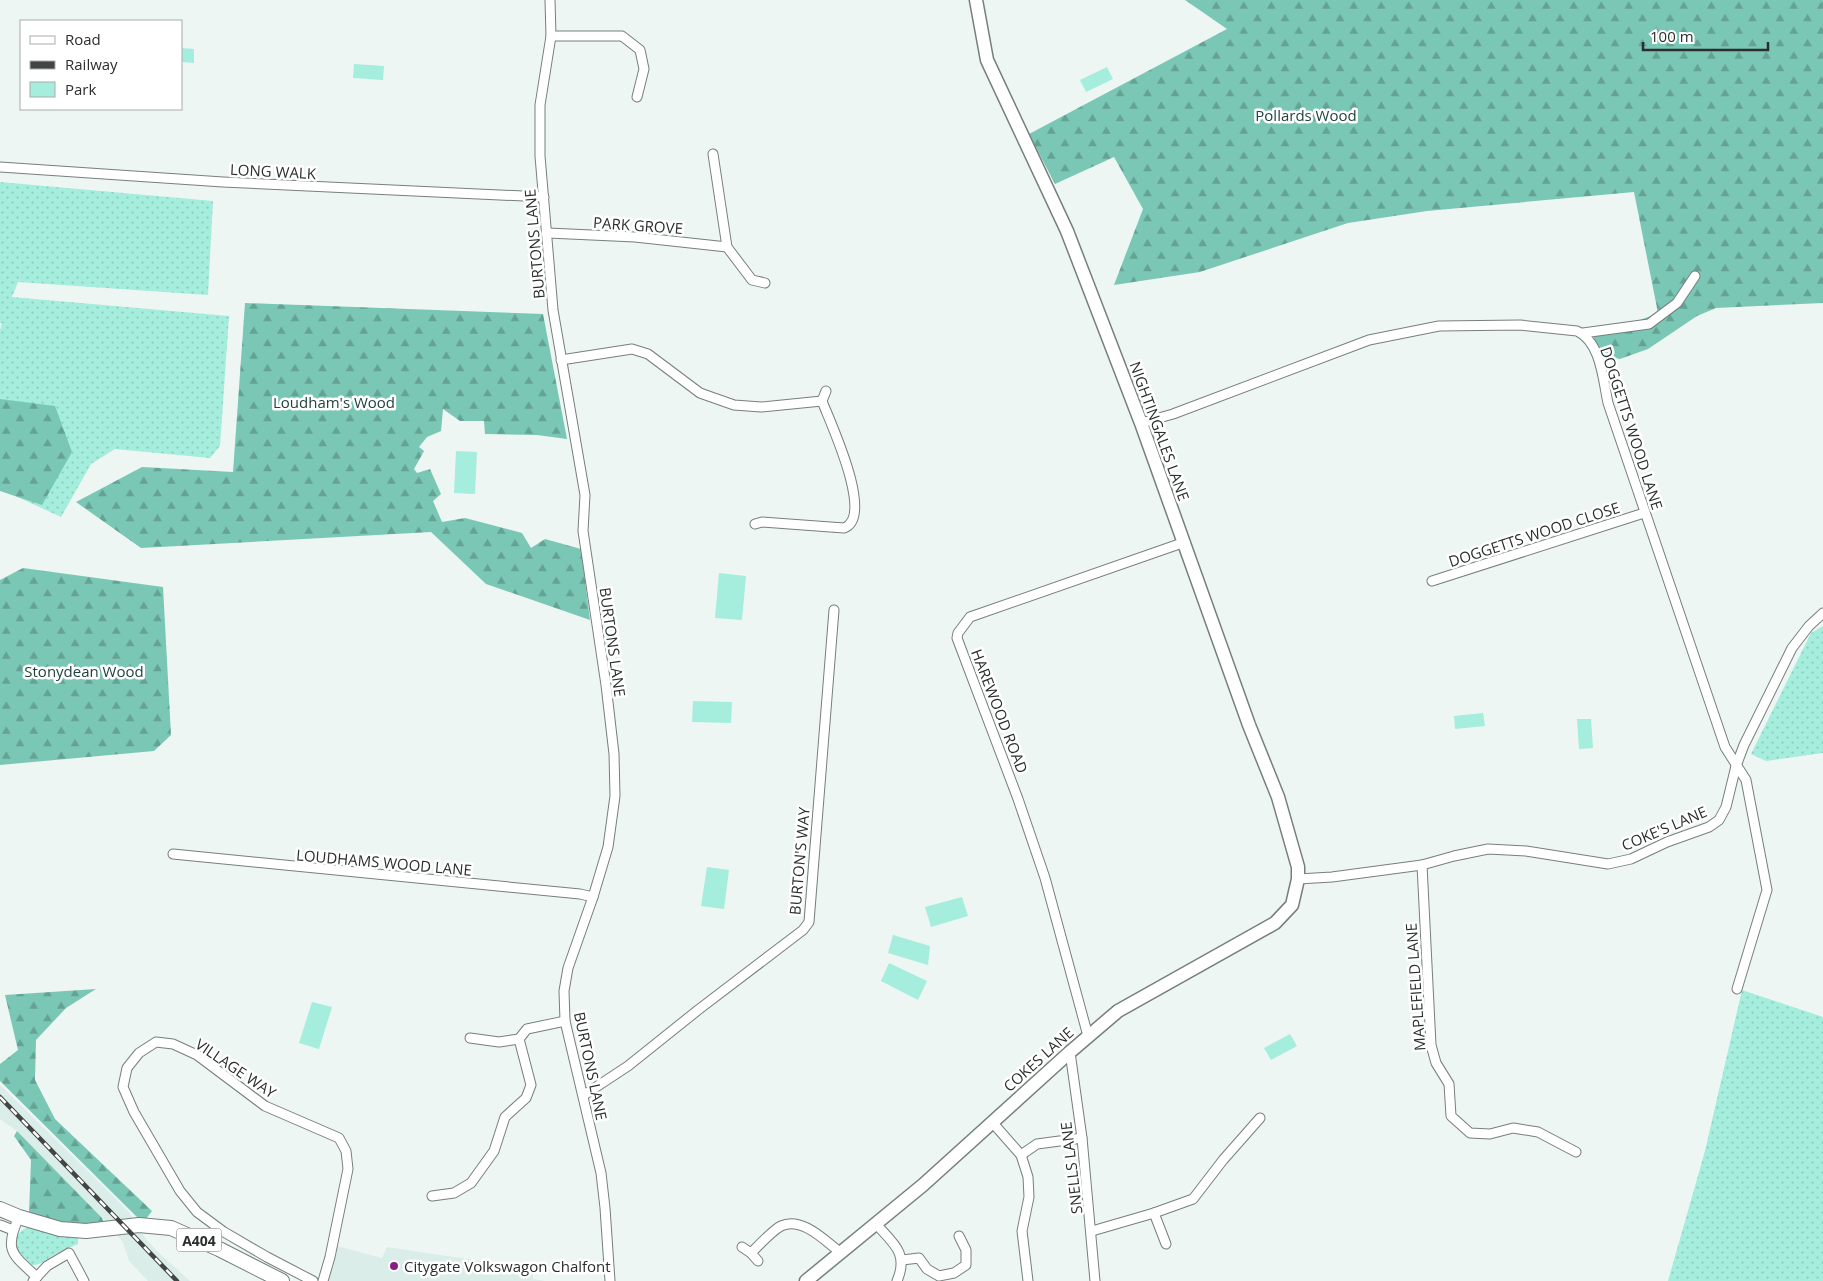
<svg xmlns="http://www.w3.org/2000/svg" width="1823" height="1281" font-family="'Open Sans',sans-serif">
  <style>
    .built { fill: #daede8 }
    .grass { fill: url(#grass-dots) }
    .forest { fill: url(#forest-firs) }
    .park { fill: #a5eddc }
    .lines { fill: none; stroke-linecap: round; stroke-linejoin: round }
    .minor-casing { stroke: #777f7d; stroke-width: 11 }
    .secondary-casing { stroke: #777f7d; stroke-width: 15 }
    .primary-casing { stroke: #777f7d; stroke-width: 16 }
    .minor { stroke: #fff; stroke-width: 9 }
    .secondary { stroke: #fff; stroke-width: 12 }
    .primary { stroke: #fff; stroke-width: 14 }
    .rail-casing { stroke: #424544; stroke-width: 4.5 }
    .rail { stroke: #fff; stroke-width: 2.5; stroke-dasharray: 8; stroke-linecap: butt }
    .poi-dot { fill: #871e85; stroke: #fff; stroke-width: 2 }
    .labels { text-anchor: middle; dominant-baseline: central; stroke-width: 5; stroke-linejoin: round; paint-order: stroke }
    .shield { fill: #fff; stroke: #6b6d6c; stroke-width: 1 }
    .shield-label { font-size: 14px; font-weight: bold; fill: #2b2e2d }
    .park-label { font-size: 15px; fill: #1f433c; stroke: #fff }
    .street-label { font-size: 15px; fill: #2b2e2d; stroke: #fff }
    .poi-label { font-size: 15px; fill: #2b2e2d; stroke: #fff; text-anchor: start }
  </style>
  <defs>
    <pattern id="grass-dots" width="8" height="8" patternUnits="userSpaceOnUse" patternTransform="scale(1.25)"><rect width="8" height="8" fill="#a5eddc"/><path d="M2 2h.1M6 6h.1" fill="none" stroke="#8eccbd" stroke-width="1.8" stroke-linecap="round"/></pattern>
    <pattern id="forest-firs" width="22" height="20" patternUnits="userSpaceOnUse" patternTransform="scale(1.25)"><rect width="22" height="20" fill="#7ac7b6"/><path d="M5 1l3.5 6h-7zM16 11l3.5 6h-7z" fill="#64a294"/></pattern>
  </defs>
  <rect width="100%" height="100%" fill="#edf6f3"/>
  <g class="built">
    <path d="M0 1085 129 1212 146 1239 157 1251 190 1281H148L129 1261 123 1242 102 1218 17 1131 0 1119Z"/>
    <path d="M337 1246 382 1258 387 1247 533 1269V1279L545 1281H323Z"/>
  </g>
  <g class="grass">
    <path d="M0 182 213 201 208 295 18 282 12 297 229 316 220 446 210 458 115 449 91 464 61 517 0 489V330L2 323H0Z"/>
    <path d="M1823 626V753L1766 761 1751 754 1811 633Z"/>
    <path d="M1742 990 1823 1017V1281H1668L1705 1151Z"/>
    <path d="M29 1227 50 1233 78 1237V1244C71 1247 63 1250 56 1254 49 1257 43 1264 35 1265 20 1267 2 1236 29 1227Z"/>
  </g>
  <g class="forest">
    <path d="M1185 0H1823V303L1716 308 1697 316 1648 349 1620 359 1600 355 1594 338 1596 326 1633 323 1658 313 1634 192 1427 211 1348 223 1200 272 1114 285 1143 209 1114 157 1055 184 1029 134 1227 29Z"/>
    <path d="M245 303 543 314 567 439 537 435 485 434 484 421H460L443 409 441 431 427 437 419 447 424 451 414 469 417 473 430 469 441 494 433 501 442 522 465 518 522 533 531 548 545 539 581 549 590 620 486 584 431 532 141 548 76 502 142 467 233 472Z"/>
    <path d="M0 399 55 406 72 452 42 505 0 491Z"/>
    <path d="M23 568 163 587 171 735 154 751 0 765V580Z"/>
    <path d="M96 989 66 1008 36 1040 35 1080 55 1119 152 1211 143 1223 0 1081V1064L18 1050 5 995Z"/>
    <path d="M17 1131 102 1218 104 1224H68L29 1213 31 1160 14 1136Z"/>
  </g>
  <g class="park">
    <path d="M181 48 194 49V63L181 62Z"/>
    <path d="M354 64 384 66 383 80 353 78Z"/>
    <path d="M1107 67 1113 79 1086 92 1080 80Z"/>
    <path d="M456 451 477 452 475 494 454 493Z"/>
    <path d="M719 573 746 576 742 620 715 618Z"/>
    <path d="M693 701 732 702 731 723 692 722Z"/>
    <path d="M1483 713 1485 726 1455 729 1454 716Z"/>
    <path d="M1577 719H1591L1593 748 1579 749Z"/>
    <path d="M707 867 729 870 724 909 701 906Z"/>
    <path d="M962 897 968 916 931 927 925 907Z"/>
    <path d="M893 935 930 946 928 965 888 953Z"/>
    <path d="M889 963 927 981 918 1000 881 981Z"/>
    <path d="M312 1002 332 1007 319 1049 299 1043Z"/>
    <path d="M1290 1034 1297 1046 1271 1060 1264 1048Z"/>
  </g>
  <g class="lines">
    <g class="minor-casing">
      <g id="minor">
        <path d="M550 0 551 36 540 105V156L553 310 585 495 583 531 606 685 614 754 615 796 608 847 593 897 568 968 564 991 565 1021 601 1173 605 1208 610 1281"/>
        <path d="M551 36H622L640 50 644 69 637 97"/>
        <path d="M713 154 727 247 752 280 765 283"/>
        <path d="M0 167 223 182 544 197"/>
        <path d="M548 233 635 237 727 247"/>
        <path d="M1583 333 1649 324 1677 303 1695 276"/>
        <path d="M561 360 632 349 648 354 700 393 734 405 761 407 822 401C830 422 875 517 844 528L762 522 755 524"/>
        <path d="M822 401 826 391"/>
        <path d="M1141 423 1173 414 1369 340 1439 326 1520 325 1577 331C1601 342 1603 380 1608 403L1725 747 1746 780 1767 890 1737 989"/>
        <path d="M1432 581 1644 513"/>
        <path d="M173 854 580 894 593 897"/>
        <path d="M1422 865 1431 1045 1436 1063 1449 1084 1451 1116 1470 1133 1490 1134 1513 1128 1538 1132 1576 1152"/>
        <path d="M1298 879 1332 877 1422 865 1454 856 1488 849 1526 851 1608 864 1631 859 1667 842 1709 827 1719 820 1726 807 1736 766 1744 745 1792 648 1809 626 1823 613"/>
        <path d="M1088 1036 1045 878 1018 799 957 638 958 633 970 617 1185 542"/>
        <path d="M470 1038 499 1042 519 1039"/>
        <path d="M1070 1052 1082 1138 1095 1281"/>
        <path d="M584 1095 628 1066 698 1010 803 930 809 922 834 610"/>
        <path d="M992 1122 1021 1155 1028 1177 1029 1197 1022 1231 1028 1281"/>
        <path d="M1021 1155 1037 1144 1082 1138"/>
        <path d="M432 1196 454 1193 471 1183 494 1151 505 1117 526 1098 531 1085 519 1039 527 1029 565 1021"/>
        <path d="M1154 1213 1166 1244"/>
        <path d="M19 1217C3 1251 13 1255 37 1277"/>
        <path d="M875 1223C893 1243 909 1253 897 1281"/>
        <path d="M0 1225 13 1230"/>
        <path d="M1092 1231 1154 1213 1193 1199 1223 1160 1260 1118"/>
        <path d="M742 1247 751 1253"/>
        <path d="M902 1260 919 1258 927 1269 939 1276 954 1273 966 1265V1250L959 1236"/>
        <path d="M758 1261 751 1253C758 1246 773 1230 781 1226 802 1216 825 1241 840 1252"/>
        <path d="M33 1281 47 1266 69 1253 84 1281"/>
        <path d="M313 1281 267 1257 224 1232 197 1212 180 1191 134 1112 123 1087 127 1068 139 1053 156 1042 173 1044 197 1055 265 1106 339 1138 346 1151 348 1169 330 1257 323 1281"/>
      </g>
    </g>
    <g class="secondary-casing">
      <path id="secondary" d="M806 1281 923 1185 1070 1052 1118 1011 1275 923 1292 905 1298 879V867L1278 797 1249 725 1141 423 1067 231 987 60 976 0"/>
    </g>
    <g class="primary-casing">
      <path id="primary" d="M0 1209 19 1217 60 1229 86 1231 139 1225 171 1228 219 1249 282 1281"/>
    </g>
    <use href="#minor" class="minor"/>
    <use href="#secondary" class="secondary"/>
    <use href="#primary" class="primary"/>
    <g class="rail-casing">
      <path id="rail" d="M0 1097 177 1281"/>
    </g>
    <use href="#rail" class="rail"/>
  </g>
  <circle class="poi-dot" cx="394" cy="1266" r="5"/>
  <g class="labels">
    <rect class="shield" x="176.5" y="1228.5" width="45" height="23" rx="4"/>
    <g class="shield-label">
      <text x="199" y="1240">A404</text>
    </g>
    <g class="park-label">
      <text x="1306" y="115">Pollards Wood</text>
      <text x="334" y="402">Loudham's Wood</text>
      <text x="84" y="671">Stonydean Wood</text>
    </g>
    <g class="street-label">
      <text transform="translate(273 171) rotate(3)">LONG WALK</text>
      <text transform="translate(638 225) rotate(4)">PARK GROVE</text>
      <text transform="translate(534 244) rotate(-95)">BURTONS LANE</text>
      <text transform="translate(1632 428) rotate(72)">DOGGETTS WOOD LANE</text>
      <text transform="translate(1160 431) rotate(70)">NIGHTINGALES LANE</text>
      <text transform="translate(1534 534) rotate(-18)">DOGGETTS WOOD CLOSE</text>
      <text transform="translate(613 642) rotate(82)">BURTONS LANE</text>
      <text transform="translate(1000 711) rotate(69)">HAREWOOD ROAD</text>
      <text transform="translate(1664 828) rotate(-23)">COKE'S LANE</text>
      <text transform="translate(799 861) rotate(-85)">BURTON'S WAY</text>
      <text transform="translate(384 862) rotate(5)">LOUDHAMS WOOD LANE</text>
      <text transform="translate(1415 987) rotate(-94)">MAPLEFIELD LANE</text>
      <text transform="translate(1038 1059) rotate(-42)">COKES LANE</text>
      <text transform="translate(591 1066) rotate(78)">BURTONS LANE</text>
      <text transform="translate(236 1068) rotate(34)">VILLAGE WAY</text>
      <text transform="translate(1071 1168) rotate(-97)">SNELLS LANE</text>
    </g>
    <g class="poi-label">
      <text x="404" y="1266">Citygate Volkswagon Chalfont</text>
    </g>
  </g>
  <rect x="20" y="20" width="162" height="90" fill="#ffffff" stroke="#aaabab"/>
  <rect x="30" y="36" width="25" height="8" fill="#ffffff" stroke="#aaabab"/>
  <text x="65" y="45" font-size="15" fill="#2b2e2d">Road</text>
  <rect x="30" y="61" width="25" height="8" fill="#424544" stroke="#aaabab"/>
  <text x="65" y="70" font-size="15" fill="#2b2e2d">Railway</text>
  <rect x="30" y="82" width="25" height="15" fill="#a5eddc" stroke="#aaabab"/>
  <text x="65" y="95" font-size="15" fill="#2b2e2d">Park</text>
  <path d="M1643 42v8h125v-8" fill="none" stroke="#2b2e2d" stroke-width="2.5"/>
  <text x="1650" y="42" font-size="15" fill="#2b2e2d" stroke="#ffffff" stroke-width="4" paint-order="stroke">100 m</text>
</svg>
